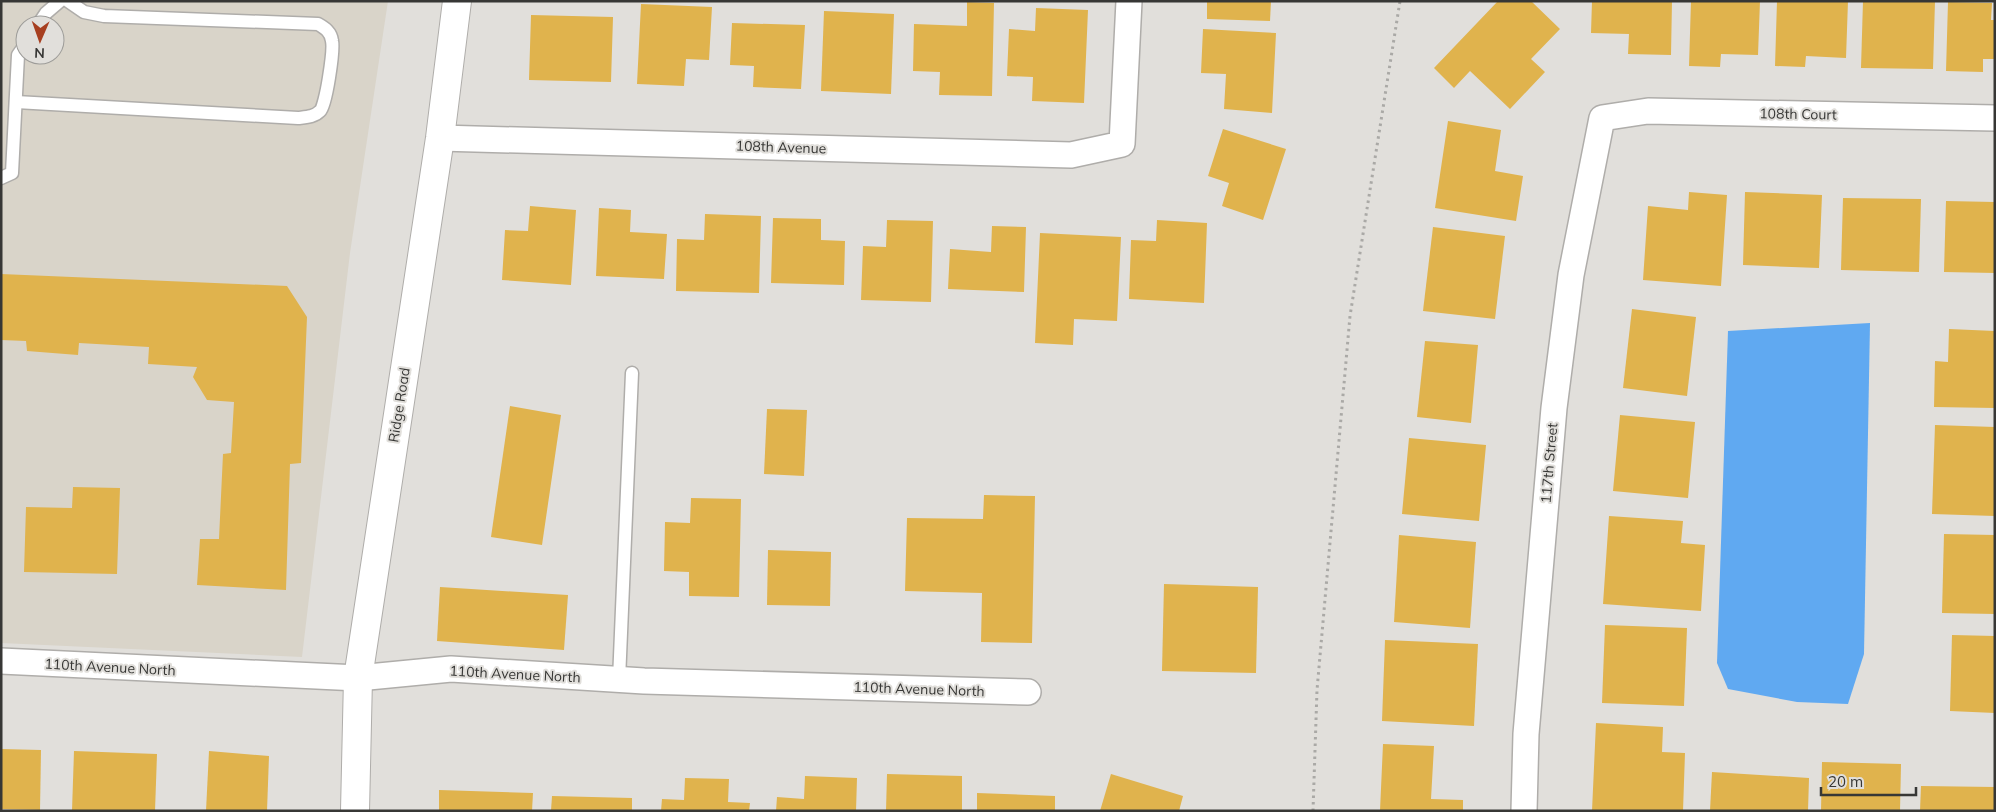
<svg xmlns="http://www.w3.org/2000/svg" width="1996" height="812" font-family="Mulish,sans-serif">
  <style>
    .built { fill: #d9d4c9; fill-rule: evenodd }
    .water { fill: #60a9f1 }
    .building { fill: #e0b34d }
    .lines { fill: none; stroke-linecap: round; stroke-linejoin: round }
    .service-casing { stroke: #afadaa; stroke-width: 15 }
    .minor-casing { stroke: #afadaa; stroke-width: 28 }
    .tertiary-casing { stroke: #afadaa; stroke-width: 30 }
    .path { stroke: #aaa9a6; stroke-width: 3; stroke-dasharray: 2.5 4; stroke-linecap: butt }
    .service { stroke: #fff; stroke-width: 12 }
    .minor { stroke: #fff; stroke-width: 25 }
    .tertiary { stroke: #fff; stroke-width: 28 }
    .labels { text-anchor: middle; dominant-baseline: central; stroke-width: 4; stroke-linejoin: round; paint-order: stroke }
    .street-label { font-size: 14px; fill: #373735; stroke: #e1dfdb }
  </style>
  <rect width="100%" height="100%" fill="#e1dfdb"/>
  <path class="built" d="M1 1H388L350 253 302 657 1 643ZM25 25H55V55H25Z"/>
  <path class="water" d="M1870 323 1864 654 1848 704 1797 702 1728 689 1717 663 1728 331Z"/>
  <g class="building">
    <path d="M1207 1H1271L1270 21 1207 19Z"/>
    <path d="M1498 1H1531L1560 29 1531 59 1545 72 1510 109 1470 71 1454 88 1434 68Z"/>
    <path d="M1592 1H1672L1671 55 1628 54 1629 34 1591 33Z"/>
    <path d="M1691 1H1760L1758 55 1721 54 1720 67 1689 66Z"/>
    <path d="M1777 1H1848L1846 58 1806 56 1805 67 1775 66Z"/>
    <path d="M1863 1H1935L1933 69 1861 68Z"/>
    <path d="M967 2 994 3 992 96 939 95 940 72 913 71 914 24 967 26Z"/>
    <path d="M1948 2 1992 3 1991 20H1995V59H1983V72L1946 71Z"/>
    <path d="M641 4 712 7 709 60 686 59 684 86 637 84Z"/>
    <path d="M1036 8 1088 10 1084 103 1032 101 1033 77 1007 76 1009 29 1035 31Z"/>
    <path d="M824 11 894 14 891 94 821 91Z"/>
    <path d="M531 15 613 17 611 82 529 80Z"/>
    <path d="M732 23 805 25 801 89 753 87 754 66 730 65Z"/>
    <path d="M1203 29 1276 33 1272 113 1224 109 1226 74 1201 73Z"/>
    <path d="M1448 121 1501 130 1495 171 1523 176 1516 221 1435 208Z"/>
    <path d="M1223 129 1286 149 1263 220 1222 206 1229 183 1208 176Z"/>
    <path d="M1689 192 1727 195 1721 286 1643 280 1648 206 1688 210Z"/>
    <path d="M1745 192 1822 195 1819 268 1743 265Z"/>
    <path d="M1843 198 1921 199 1919 272 1841 270Z"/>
    <path d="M1946 201 1995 202V273L1944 272Z"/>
    <path d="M530 206 576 210 571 285 502 280 505 230 528 231Z"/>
    <path d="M599 208 631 210 630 232 667 234 664 279 596 276Z"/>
    <path d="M705 214 761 216 759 293 676 291 677 239 704 240Z"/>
    <path d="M773 218 821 219V240L845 241 844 285 771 283Z"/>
    <path d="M887 220 933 221 931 302 861 300 863 246 886 247Z"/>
    <path d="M1157 220 1207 223 1204 303 1129 299 1131 240 1156 241Z"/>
    <path d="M992 226 1026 227 1024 292 948 289 950 249 991 252Z"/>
    <path d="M1433 227 1505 236 1495 319 1423 311Z"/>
    <path d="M1040 233 1121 237 1117 321 1074 319 1073 345 1035 343Z"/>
    <path d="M1 274 287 286 307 317 301 463 290 464 286 590 197 585 200 539H219L223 454 231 453 234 402 207 400 193 377 197 367 148 364 149 347 79 343 78 355 27 351 26 341 1 340Z"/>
    <path d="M1632 309 1696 317 1687 396 1623 388Z"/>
    <path d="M1949 329 1995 331V408L1934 407 1935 361 1948 362Z"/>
    <path d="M1425 341 1478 345 1471 423 1417 417Z"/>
    <path d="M510 406 561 415 542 545 491 537Z"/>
    <path d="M767 409 807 410 804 476 764 474Z"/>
    <path d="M1620 415 1695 422 1688 498 1613 491Z"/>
    <path d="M1935 425 1995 427V516L1932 514Z"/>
    <path d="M1409 438 1486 445 1479 521 1402 514Z"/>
    <path d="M73 487 120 488 117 574 24 572 26 507 72 508Z"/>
    <path d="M984 495 1035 496 1032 643 981 642 982 593 905 591 907 518 983 519Z"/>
    <path d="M691 498 741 499 739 597 689 596V572L664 571 665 522 690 523Z"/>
    <path d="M1609 516 1683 521 1681 543 1705 545 1701 611 1603 604Z"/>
    <path d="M1944 534 1995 535V614L1942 613Z"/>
    <path d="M1399 535 1476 542 1470 628 1394 622Z"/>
    <path d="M768 550 831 552 830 606 767 605Z"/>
    <path d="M1164 584 1258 587 1256 673 1162 671Z"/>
    <path d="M440 587 568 595 564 650 437 641Z"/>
    <path d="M1605 625 1687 628 1684 706 1602 703Z"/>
    <path d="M1952 635 1995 636V713L1950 711Z"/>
    <path d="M1385 640 1478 644 1474 726 1382 721Z"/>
    <path d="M1596 723 1663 727 1662 752 1685 753 1683 811H1592Z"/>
    <path d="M1383 744 1434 746 1431 799 1463 800V811H1380Z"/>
    <path d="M1 749 41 750 40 810 1 809Z"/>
    <path d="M74 751 157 754 155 811H72Z"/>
    <path d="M209 751 269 756 267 811H206Z"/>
    <path d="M1822 762 1901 764 1900 811H1821Z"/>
    <path d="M1712 772 1809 778 1808 811H1710Z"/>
    <path d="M887 774 962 776V811H886Z"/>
    <path d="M1111 774 1183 796 1179 811H1100Z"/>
    <path d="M805 776 857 778 856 811H776L777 797 804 799Z"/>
    <path d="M685 778 729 779 728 802 750 803 749 811H661L662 799 684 800Z"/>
    <path d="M1921 786 1995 787V811H1920Z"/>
    <path d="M439 790 533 793 532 811H439Z"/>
    <path d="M977 793 1055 796V811H977Z"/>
    <path d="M552 796 632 798V811H551Z"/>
  </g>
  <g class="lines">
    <g class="service-casing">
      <g id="service">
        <path d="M38 25 46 13 60 1"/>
        <path d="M16 102 298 118C307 117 314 117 320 111 326 106 334 50 332 41 331 32 325 28 318 24L104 16 84 12 68 1"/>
        <path d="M1 178 12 173 18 55 25 45"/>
        <path d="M619 680 632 373"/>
      </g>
    </g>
    <g class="minor-casing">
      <g id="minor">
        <path d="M440 138 1071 155 1122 144 1129 1"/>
        <path d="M1 661 358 678 451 669 644 681 1028 692"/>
        <path d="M1524 811 1526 734 1554 408 1571 275 1602 118 1648 111 1995 118"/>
      </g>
    </g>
    <g class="tertiary-casing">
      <path id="tertiary" d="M355 811 358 678 440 138 457 1"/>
    </g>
    <path class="path" d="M1313 811 1317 690 1350 316 1400 1"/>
    <use href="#service" class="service"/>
    <use href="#minor" class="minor"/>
    <use href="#tertiary" class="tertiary"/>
  </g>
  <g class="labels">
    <g class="street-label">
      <text transform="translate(1798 114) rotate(1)">108th Court</text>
      <text transform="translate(781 147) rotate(2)">108th Avenue</text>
      <text transform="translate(399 405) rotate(-81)">Ridge Road</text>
      <text transform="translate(1549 463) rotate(-85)">117th Street</text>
      <text transform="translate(110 667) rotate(3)">110th Avenue North</text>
      <text transform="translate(515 674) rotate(3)">110th Avenue North</text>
      <text transform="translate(919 689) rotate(2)">110th Avenue North</text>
    </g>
  </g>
  <rect width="1996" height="812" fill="none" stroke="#373735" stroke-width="5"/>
  <g transform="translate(40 40) rotate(182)"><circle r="24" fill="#e1dfdb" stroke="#9d9c99"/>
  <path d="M0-4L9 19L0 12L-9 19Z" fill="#a73f20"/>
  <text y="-8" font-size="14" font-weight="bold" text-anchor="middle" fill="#373735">N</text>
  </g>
  <path d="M1821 787v8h95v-8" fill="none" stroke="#373735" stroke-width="2.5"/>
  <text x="1828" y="787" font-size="15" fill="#373735" stroke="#e1dfdb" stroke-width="4" paint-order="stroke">20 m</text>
</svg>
